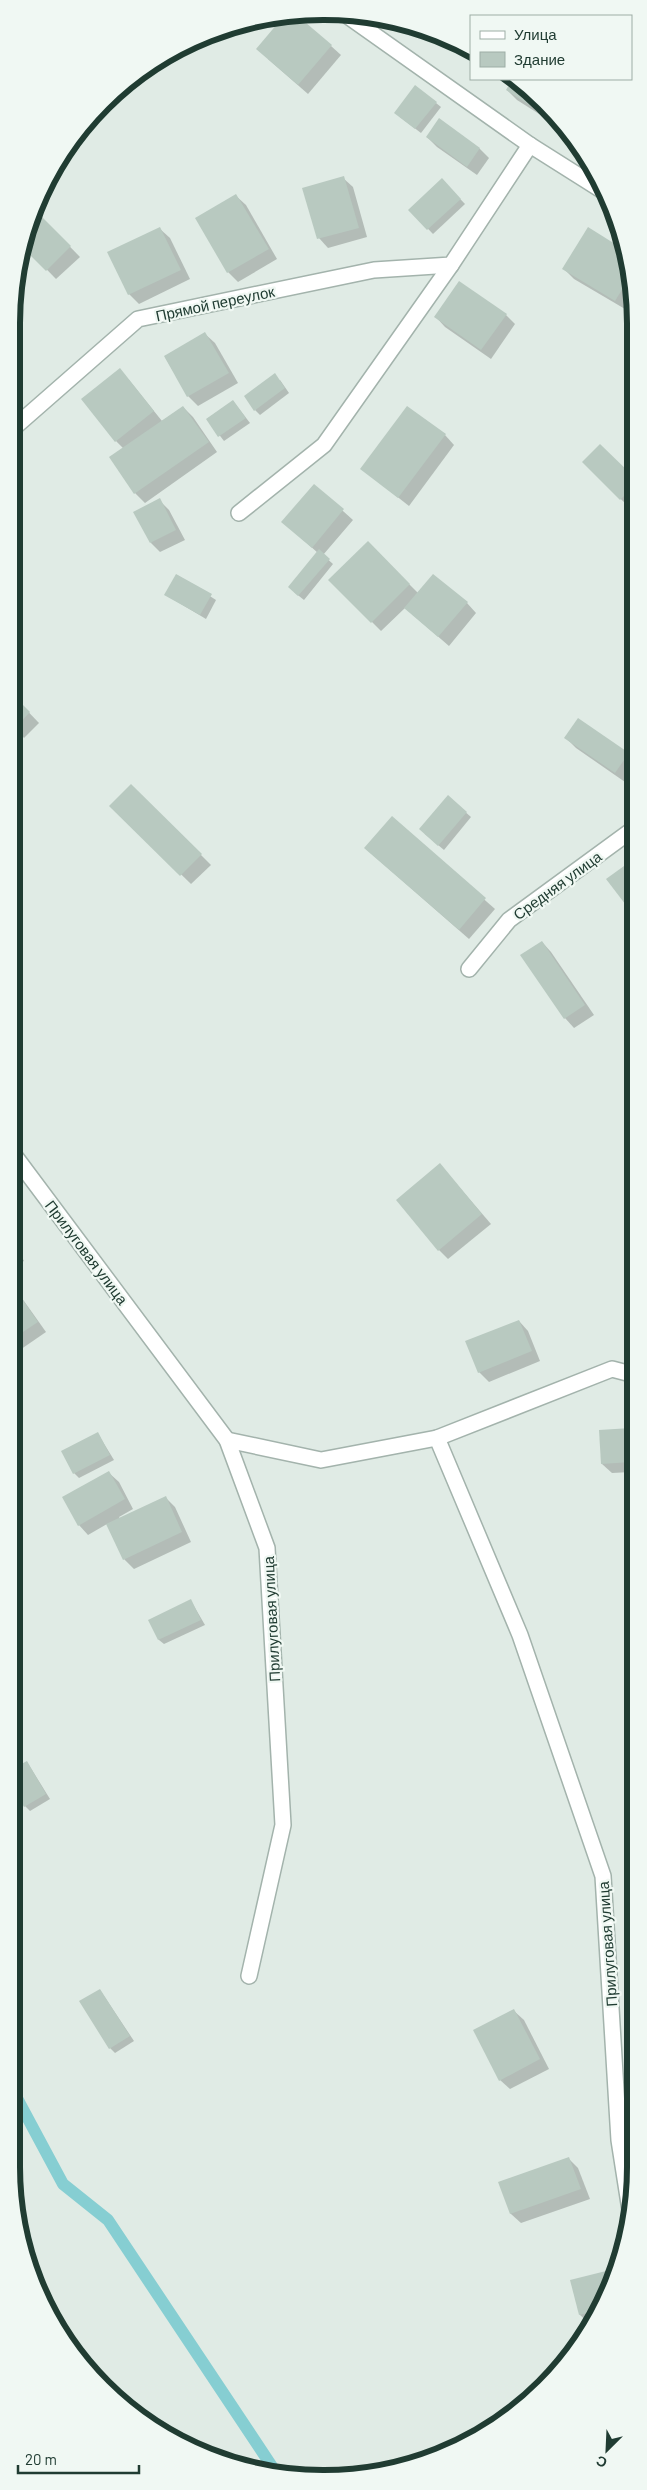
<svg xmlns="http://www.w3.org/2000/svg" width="647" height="2490" font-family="Barlow,sans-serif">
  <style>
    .shadow { fill: #0003 }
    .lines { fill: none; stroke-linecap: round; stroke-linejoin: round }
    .stream { stroke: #86ced2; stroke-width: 12 }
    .building { fill: #b8c9c0 }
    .street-casing { stroke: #a3b3ac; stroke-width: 18 }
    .street { stroke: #fff; stroke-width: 15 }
    .labels { text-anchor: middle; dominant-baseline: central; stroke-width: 4.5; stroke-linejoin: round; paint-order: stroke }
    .street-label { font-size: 15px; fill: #203c32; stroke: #f0f8f3 }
    .rim { fill: none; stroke: #203c32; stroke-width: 6 }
  </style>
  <rect width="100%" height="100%" fill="#e0ebe5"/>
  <g class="shadow">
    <path d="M331 46 341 55 308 94 268 59Z"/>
    <path d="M513 81 551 112 547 119 517 100 507 90Z"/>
    <path d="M436 103 441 107 421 133 400 117Z"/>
    <path d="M439 120 480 149 489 158 477 175 437 147 427 137Z"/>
    <path d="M343 178 353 187 367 237 328 248 319 238Z"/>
    <path d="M442 180 465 204 433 234 410 210Z"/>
    <path d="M236 196 246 205 277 259 238 282 228 272Z"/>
    <path d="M38 214 80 257 56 279 24 246Z"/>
    <path d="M160 229 170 238 190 279 139 304 129 294Z"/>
    <path d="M623 250 633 283V297L625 309 574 279 564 269Z"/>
    <path d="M506 315 515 324 491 359 445 327 436 317Z"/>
    <path d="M205 334 215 343 238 383 198 406 188 396 165 357Z"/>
    <path d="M129 380 162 421 183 407 193 417 217 452 145 503 135 493 123 448 116 441Z"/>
    <path d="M280 380 289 393 260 415 255 410Z"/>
    <path d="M233 401 250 423 224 441 207 419Z"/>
    <path d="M445 435 454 445 409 506 362 469Z"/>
    <path d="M583 462 633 478V507L631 509Z"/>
    <path d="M314 485 353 520 323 555 333 564 304 600 294 592 318 553 283 522Z"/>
    <path d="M159 500 169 510 185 540 160 552 151 543Z"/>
    <path d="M368 543 418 593 467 603 476 613 449 646 405 608 381 631 330 580Z"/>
    <path d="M177 575 216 600 206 619 166 595Z"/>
    <path d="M16 699 39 723 24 738 16 729Z"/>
    <path d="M566 738 628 754 632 758V771L625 782 576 748Z"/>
    <path d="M131 785 211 865 191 884 111 806Z"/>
    <path d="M448 797 471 817 444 850 425 834Z"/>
    <path d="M392 818 495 909 469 939 365 848Z"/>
    <path d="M542 942 551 952 594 1015 574 1028 565 1018Z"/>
    <path d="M440 1165 491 1224 448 1259 439 1250Z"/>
    <path d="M14 1244 24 1261 14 1266Z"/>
    <path d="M14 1287 46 1332 14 1354Z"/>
    <path d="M519 1321 528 1331 540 1361 489 1382 479 1372Z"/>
    <path d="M631 1429V1472L612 1473 602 1464 600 1431Z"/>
    <path d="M98 1434 114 1460 79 1478 74 1473Z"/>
    <path d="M109 1473 119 1482 133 1509 119 1517 120 1519 166 1498 175 1507 191 1542 134 1569 124 1559 107 1524 88 1535 79 1525Z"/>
    <path d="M191 1601 205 1625 164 1644 159 1640 150 1620Z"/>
    <path d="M27 1762 50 1799 30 1811 25 1806Z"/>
    <path d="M100 1990 134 2041 115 2053 110 2048Z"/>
    <path d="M514 2011 524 2020 549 2069 510 2089 500 2080Z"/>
    <path d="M568 2158 578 2168 590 2199 521 2223 511 2214 500 2183Z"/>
    <path d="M613 2271 594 2323 590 2324 580 2315 572 2281Z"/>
  </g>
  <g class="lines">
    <path class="stream" d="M11 2087 63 2184 108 2220 275 2471"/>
  </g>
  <g class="building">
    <path d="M283 17H299L332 45 298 85 256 49Z"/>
    <path d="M512 80 541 104 537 110 506 90Z"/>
    <path d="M415 85 437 102 415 129 394 113Z"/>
    <path d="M439 118 480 148 467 167 426 137Z"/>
    <path d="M344 176 359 228 317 239 302 188Z"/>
    <path d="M442 178 461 199 427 230 408 210Z"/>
    <path d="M236 194 269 249 227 273 195 218Z"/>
    <path d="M38 213 71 246 46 271 23 248Z"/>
    <path d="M160 227 181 270 128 295 107 252Z"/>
    <path d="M588 227 623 249 631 275 615 301 562 269Z"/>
    <path d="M459 281 507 314 481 350 434 317Z"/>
    <path d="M205 332 229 373 187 397 164 356Z"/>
    <path d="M120 368 154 411 115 442 81 399Z"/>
    <path d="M275 373 285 388 254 411 244 396Z"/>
    <path d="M233 400 246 418 218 437 206 419Z"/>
    <path d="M183 406 209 442 134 494 109 457Z"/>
    <path d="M407 406 446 434 398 498 360 469Z"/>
    <path d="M600 444 633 476V487L620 500 582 462Z"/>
    <path d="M314 484 344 509 312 548 281 522Z"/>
    <path d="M160 498 176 530 150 543 133 512Z"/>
    <path d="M368 541 410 584 371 623 328 580Z"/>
    <path d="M319 549 330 559 298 596 288 587Z"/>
    <path d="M176 574 212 594 200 615 164 595Z"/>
    <path d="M433 574 468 602 438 637 404 608Z"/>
    <path d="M16 698 30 712 16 727Z"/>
    <path d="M578 718 629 753 615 773 564 738Z"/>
    <path d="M131 784 202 854 180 876 109 806Z"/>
    <path d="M448 795 467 812 438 846 419 829Z"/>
    <path d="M392 816 486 898 459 930 364 848Z"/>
    <path d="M624 866 632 877V913L606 879Z"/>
    <path d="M542 941 585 1005 564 1019 520 955Z"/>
    <path d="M440 1163 482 1214 438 1251 396 1200Z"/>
    <path d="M14 1287 38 1322 14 1338Z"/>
    <path d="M519 1320 532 1351 478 1373 465 1341Z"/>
    <path d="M631 1428V1462L601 1464 599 1430Z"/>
    <path d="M98 1432 110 1455 73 1474 61 1451Z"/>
    <path d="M109 1471 125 1499 78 1526 62 1497Z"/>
    <path d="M166 1496 182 1532 123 1560 106 1524Z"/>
    <path d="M191 1599 201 1620 158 1640 148 1620Z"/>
    <path d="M27 1761 46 1794 24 1807 12 1786V1769Z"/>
    <path d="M100 1989 130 2036 109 2049 79 2001Z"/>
    <path d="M514 2009 540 2059 499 2081 473 2030Z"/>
    <path d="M569 2157 581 2189 510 2214 498 2182Z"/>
    <path d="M614 2269 599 2310 579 2315 570 2280Z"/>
  </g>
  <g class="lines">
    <g class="street-casing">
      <g id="street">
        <path d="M349 17 530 145 606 193"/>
        <path d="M17 425 138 319 374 270 451 265 530 145"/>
        <path d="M239 513 324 445 451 265"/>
        <path d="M469 969 509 920 632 830"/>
        <path d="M14 1155 227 1440 267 1548 283 1825 249 1976"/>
        <path d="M437 1438 520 1635 603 1876 619 2140 630 2210"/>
        <path d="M227 1440 321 1460 437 1438 612 1369 631 1374"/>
      </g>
    </g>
    <use href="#street" class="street"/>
  </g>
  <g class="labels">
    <g class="street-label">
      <text transform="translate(215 303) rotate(-12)">Прямой переулок</text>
      <text transform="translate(557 885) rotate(-36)">Средняя улица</text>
      <text transform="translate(87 1252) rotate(53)">Прилуговая улица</text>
      <text transform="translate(271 1619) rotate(-93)">Прилуговая улица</text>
      <text transform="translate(607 1944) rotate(-94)">Прилуговая улица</text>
    </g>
  </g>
  <path d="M0 0H647V2490H0ZM323 20H324A303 303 0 0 1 627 323V2167A303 303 0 0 1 324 2470H323A303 303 0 0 1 20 2167V323A303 303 0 0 1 323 20Z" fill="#f0f8f3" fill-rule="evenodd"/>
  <path class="rim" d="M323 20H324A303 303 0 0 1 627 323V2167A303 303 0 0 1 324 2470H323A303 303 0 0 1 20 2167V323A303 303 0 0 1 323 20Z"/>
  <rect x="470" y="15" width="162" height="65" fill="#f0f8f3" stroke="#9dada6"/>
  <rect x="480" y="31" width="25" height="8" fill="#ffffff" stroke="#9dada6"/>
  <text x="514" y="40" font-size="15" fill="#203c32">Улица</text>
  <rect x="480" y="52" width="25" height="15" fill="#b8c9c0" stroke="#9dada6"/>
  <text x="514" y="65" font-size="15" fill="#203c32">Здание</text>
  <g transform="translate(607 2450) rotate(204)" stroke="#f0f8f3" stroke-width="4" paint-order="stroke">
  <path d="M0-4L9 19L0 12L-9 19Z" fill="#203c32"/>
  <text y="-8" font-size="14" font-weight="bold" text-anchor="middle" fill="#203c32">С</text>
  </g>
  <path d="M18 2465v8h121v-8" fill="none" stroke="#203c32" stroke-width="2.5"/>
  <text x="25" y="2465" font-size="15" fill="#203c32" stroke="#f0f8f3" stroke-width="4" paint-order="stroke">20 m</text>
</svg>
